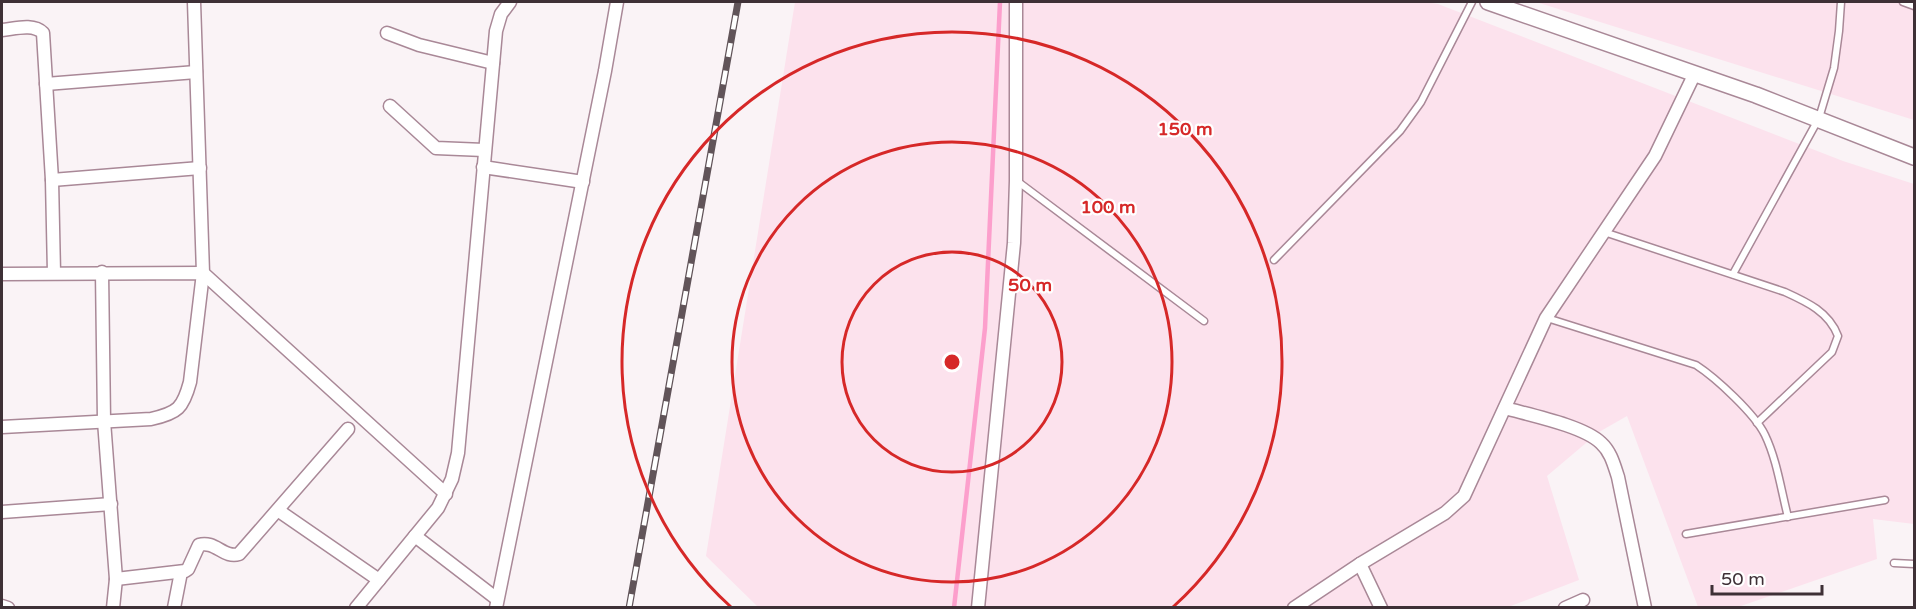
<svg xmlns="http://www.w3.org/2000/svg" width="1916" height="609" font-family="'Varela Round',sans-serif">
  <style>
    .built { fill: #fce2ed }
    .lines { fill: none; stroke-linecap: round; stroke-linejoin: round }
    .stream { stroke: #fc9fcc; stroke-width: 4.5 }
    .service-casing { stroke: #a98897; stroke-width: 9 }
    .minor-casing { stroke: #a98897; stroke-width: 15 }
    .tertiary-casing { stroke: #a98897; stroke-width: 18 }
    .service { stroke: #fff; stroke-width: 6 }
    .minor { stroke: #fff; stroke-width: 12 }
    .tertiary { stroke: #fff; stroke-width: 15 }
    .rail-casing { stroke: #615459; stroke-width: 7 }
    .rail { stroke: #fff; stroke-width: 4.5; stroke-dasharray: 14; stroke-linecap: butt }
    .ring { fill: none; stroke: #d62828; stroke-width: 3 }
    .centre { fill: #d62828; stroke: #fff; stroke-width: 3 }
    .ring-label { font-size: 18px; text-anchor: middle; font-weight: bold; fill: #d62828; stroke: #fff; stroke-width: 4.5; stroke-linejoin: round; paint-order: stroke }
  </style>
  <rect width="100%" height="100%" fill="#faf3f6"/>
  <g class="built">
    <path d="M795 2H1425L1438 4 1843 161 1914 184V524L1873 519 1877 559 1738 607H1698L1627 416 1599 432 1547 476 1579 580 1508 607H758L706 556Z"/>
    <path d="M1536 2H1914V120Z"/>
  </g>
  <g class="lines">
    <path class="stream" d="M954 608 985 328 1000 2"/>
    <g class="service-casing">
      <g id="service">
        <path d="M1903 2 1914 6"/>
        <path d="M1017 181 1204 321"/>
        <path d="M1604 232 1785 292C1807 302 1829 312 1838 336L1832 352 1757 423"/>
        <path d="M1274 260 1400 131 1421 102 1472 2"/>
        <path d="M1733 274 1819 118 1834 68 1839 31 1841 2"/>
        <path d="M1547 318 1696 365C1716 378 1755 414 1765 435 1777 460 1781 490 1788 517"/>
        <path d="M1686 534 1885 500"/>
        <path d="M1894 563 1914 564"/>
      </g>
    </g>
    <g class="minor-casing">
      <g id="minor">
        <path d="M194 2 203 273 446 494"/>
        <path d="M2 30C14 29 33 23 43 33L52 180 54 273"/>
        <path d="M387 33 419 45 493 63"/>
        <path d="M46 84 196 72"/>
        <path d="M390 106 436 148 484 150"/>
        <path d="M483 167 583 182"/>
        <path d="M52 180 200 168"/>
        <path d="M102 272 104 421 116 579 113 608"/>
        <path d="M2 274 203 273 190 382C183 408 178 413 151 419L2 427"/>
        <path d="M1505 408C1530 415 1584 426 1601 443 1611 452 1614 465 1618 477L1645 608"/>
        <path d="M279 511 379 580"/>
        <path d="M2 512 111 504"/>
        <path d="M415 536 497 599"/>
        <path d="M1360 564 1381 608"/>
        <path d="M116 579 185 571 188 569 199 545C215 540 224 559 239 554L348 429"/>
        <path d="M2 606 8 608"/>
        <path d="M174 608 181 572"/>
        <path d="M356 608 438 508 452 479 458 453 496 31 501 14 510 2"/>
        <path d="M496 608 605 71 617 2"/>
        <path d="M978 608 1014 243 1016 181V2"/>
        <path d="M1294 608 1360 564 1445 513 1464 496 1546 318 1655 156 1695 73"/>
        <path d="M1565 608 1583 600"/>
      </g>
    </g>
    <g class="tertiary-casing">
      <path id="tertiary" d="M1488 2 1756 95 1914 157"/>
    </g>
    <use href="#service" class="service"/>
    <use href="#minor" class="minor"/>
    <use href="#tertiary" class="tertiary"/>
    <g class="rail-casing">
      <path id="rail" d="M629 608 738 2"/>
    </g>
    <use href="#rail" class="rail"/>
  </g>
  <g class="ring">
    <circle cx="952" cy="362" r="110"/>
    <circle cx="952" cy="362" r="220"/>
    <path d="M731 607A330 330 0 1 1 1173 607"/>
  </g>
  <circle cx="952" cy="362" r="9" class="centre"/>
  <g class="ring-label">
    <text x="1185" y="135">150 m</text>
    <text x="1108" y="213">100 m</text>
    <text x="1030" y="291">50 m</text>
  </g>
  <rect width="1916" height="609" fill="none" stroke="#3e3036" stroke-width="6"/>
  <path d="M1712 585v9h110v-9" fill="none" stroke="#3e3036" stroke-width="3"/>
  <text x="1721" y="585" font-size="18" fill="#3e3036" stroke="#ffffff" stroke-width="4.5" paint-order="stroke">50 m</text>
</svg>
